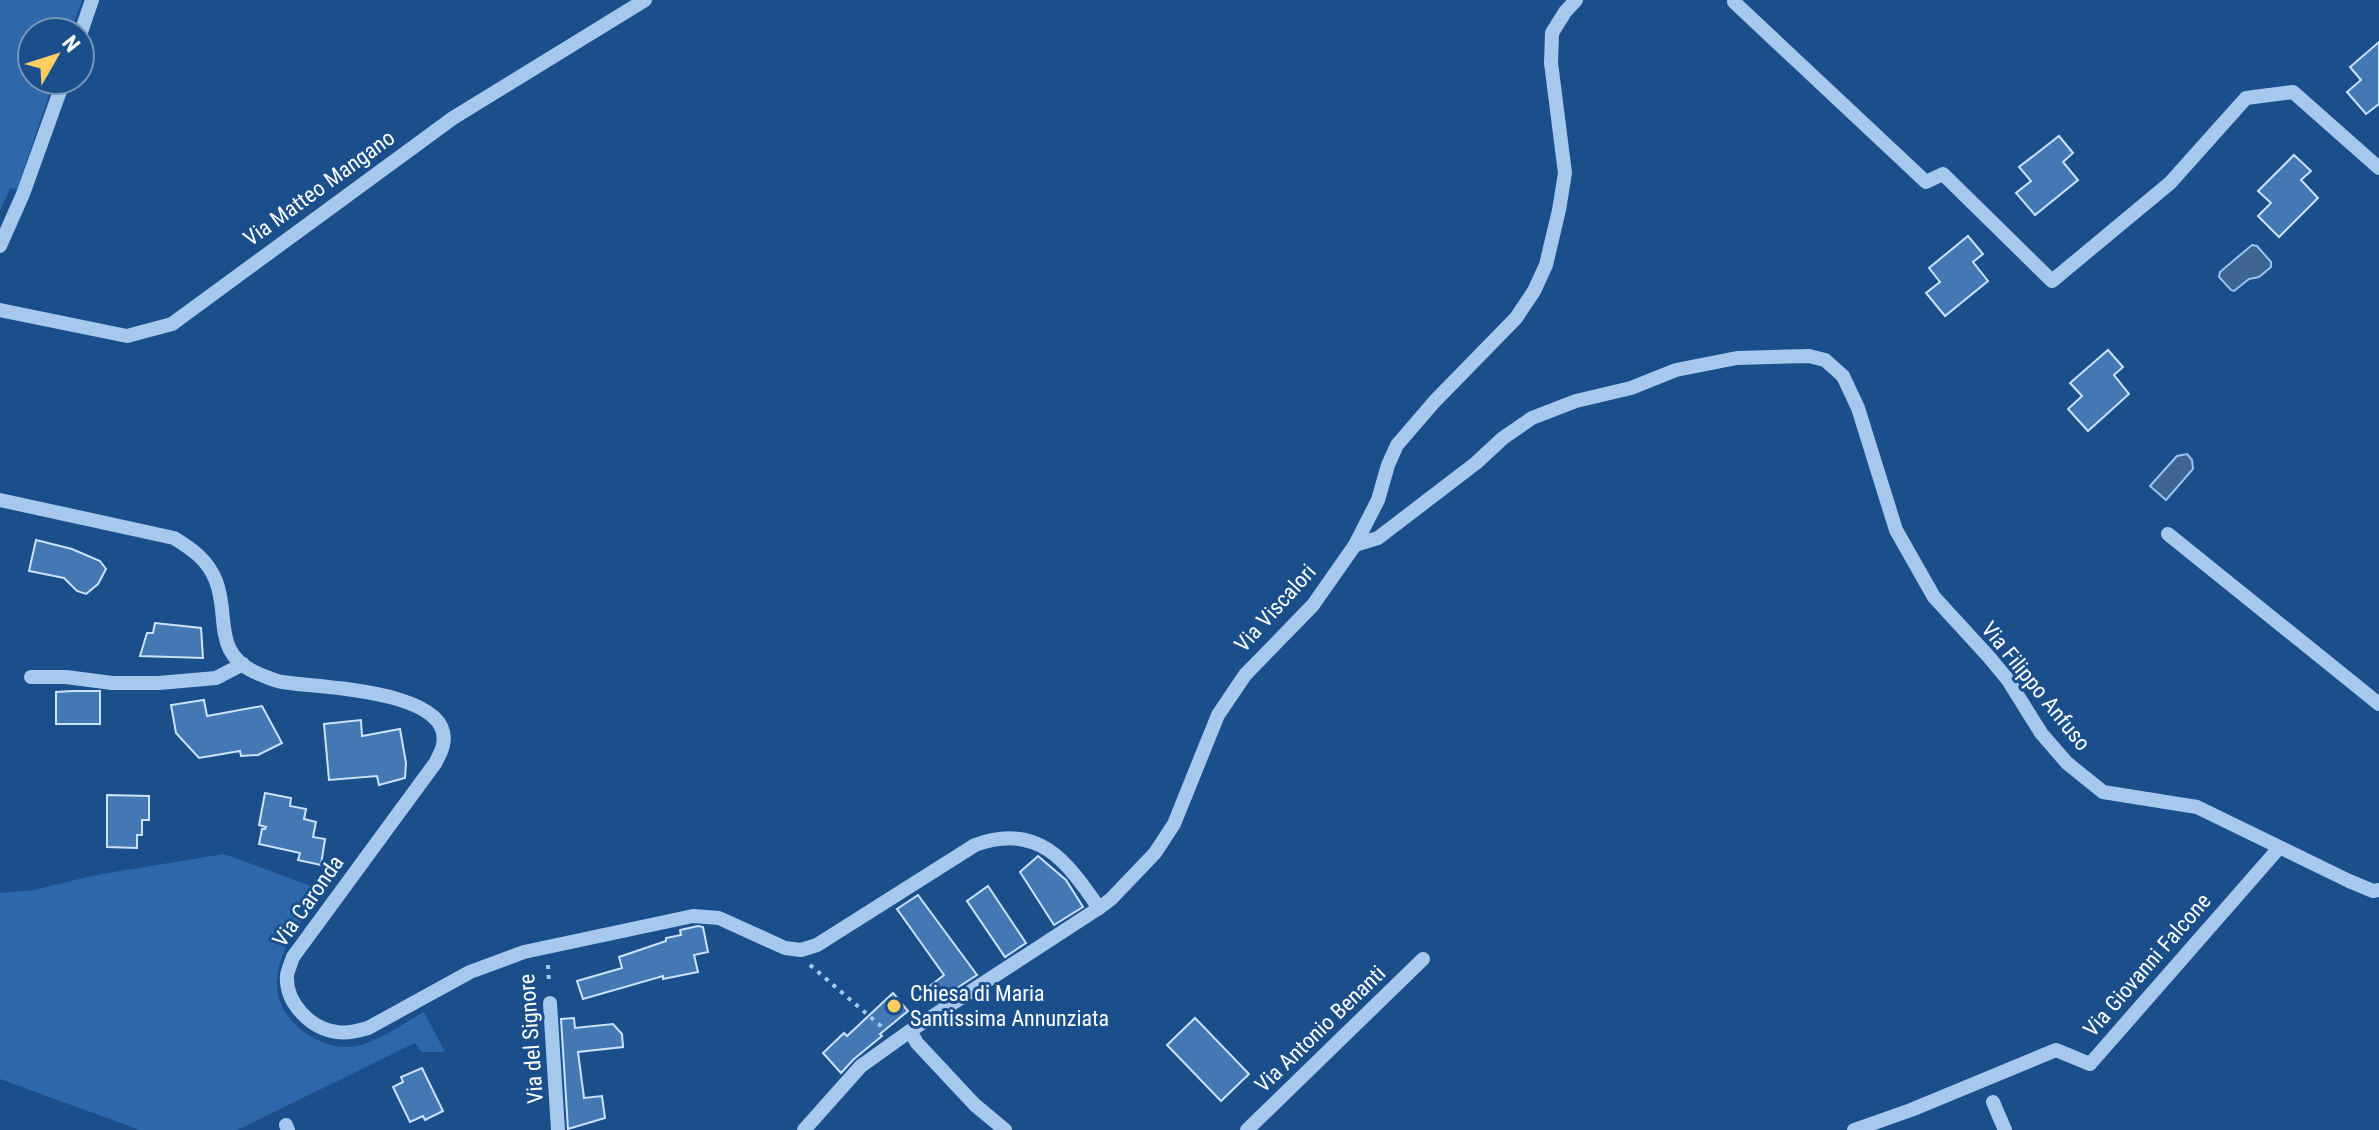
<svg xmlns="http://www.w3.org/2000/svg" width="2379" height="1130" font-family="'Roboto Condensed',sans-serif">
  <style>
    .green { fill: #2d69aa }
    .water { fill: #3e6591; stroke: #99c3f0; stroke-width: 2 }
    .building { fill: #4378b4; stroke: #cce2fa; stroke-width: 2 }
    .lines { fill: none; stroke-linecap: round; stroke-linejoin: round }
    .path { stroke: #a6c8ed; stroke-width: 4; stroke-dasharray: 4 6; stroke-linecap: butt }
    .minor { stroke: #a6c8ed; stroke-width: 14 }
    .poi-dot { fill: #ffce63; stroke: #1a4f8c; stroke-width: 3 }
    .labels { text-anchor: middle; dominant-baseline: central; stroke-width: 6; stroke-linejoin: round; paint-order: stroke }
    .street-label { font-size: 22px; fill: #fff; stroke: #1a4f8c }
    .poi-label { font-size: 22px; fill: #fff; stroke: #1a4f8c; text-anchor: start }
  </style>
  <rect width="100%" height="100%" fill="#1a4f8c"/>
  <g class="green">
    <path d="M0 0H82L71 32H32V80H54L17 189 10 188 0 211Z"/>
    <path d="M224 854 324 891 314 904 304 905 298 914 301 922C275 959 262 1000 304 1032 318 1042 334 1048 351 1047 374 1045 404 1023 424 1012L445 1052H422L415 1043 237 1130H140L0 1079V893L34 890 96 875Z"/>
  </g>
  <g class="water">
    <path d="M2252 245 2257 246 2271 262V267L2259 277 2249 279 2234 291 2231 290 2219 277 2220 272Z"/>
    <path d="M2187 454 2192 460 2193 469 2166 500 2150 486 2177 456Z"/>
  </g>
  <g class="building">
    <path d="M2379 42V104L2366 114 2347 92 2361 80 2350 67Z"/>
    <path d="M2059 136 2073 153 2063 162 2078 180 2035 215 2016 193 2031 181 2019 167Z"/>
    <path d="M2294 155 2311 171 2301 180 2318 198 2279 237 2258 216 2271 203 2258 191Z"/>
    <path d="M1968 236 1983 254 1973 262 1988 281 1945 316 1926 293 1940 282 1929 268Z"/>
    <path d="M2108 350 2123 367 2114 375 2129 394 2088 431 2068 409 2082 396 2070 383Z"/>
    <path d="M36 540 72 549 100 561 106 569 98 584 86 594 77 591 64 578 29 571Z"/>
    <path d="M155 623 201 628 203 658 140 656 147 633H153Z"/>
    <path d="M73 691H100V724H56V692Z"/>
    <path d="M204 700 207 716 262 706 282 743 258 755 241 756 240 751 199 758 176 733 171 705Z"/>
    <path d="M361 720 362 736 400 729 406 763 405 778 379 785 377 776 329 780 324 724Z"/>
    <path d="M265 793 291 798 290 806 306 809 304 819 316 822 313 837 325 839 321 865 298 860 300 853 259 844 262 829H265L266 827 259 825Z"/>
    <path d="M107 795 149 796V820H142V835H137V848L107 847Z"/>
    <path d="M1038 856 1066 880 1083 907 1054 925 1020 872Z"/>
    <path d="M988 886 1026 943 1005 957 967 901Z"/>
    <path d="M918 895 977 975 940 999 930 986 944 975 897 909Z"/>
    <path d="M698 926 703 927 708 952 694 955 698 972 663 979V976L583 999 577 981 622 968 619 957 666 941V938L681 935 680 930Z"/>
    <path d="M893 993 908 1011 880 1034 882 1036 854 1059 841 1073 823 1053 844 1033 847 1036Z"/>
    <path d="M574 1018 575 1028 613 1024 622 1034 623 1047 578 1052 584 1098 602 1096 605 1118 568 1129 561 1019Z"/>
    <path d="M1195 1018 1249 1074 1221 1101 1167 1045Z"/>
    <path d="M422 1068 443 1111 425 1120 423 1116 410 1122 393 1087 403 1082 401 1077Z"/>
  </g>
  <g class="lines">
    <g class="path">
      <path d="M548 965 549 984"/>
      <path d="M810 965 882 1027"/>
    </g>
    <g class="minor">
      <path d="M1734 2 1926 182 1943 174 2052 281 2170 183 2246 98 2293 92 2379 168"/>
      <path d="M80 35 92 0"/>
      <path d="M0 246 23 194 64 80"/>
      <path d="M0 310 127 336 172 324 453 118 645 0"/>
      <path d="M0 500 174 538C192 549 208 560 216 581 230 617 211 654 259 674 267 677 274 681 282 682 317 688 455 689 443 745 442 751 438 757 436 762L293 957C291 963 288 970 287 975 285 1003 311 1029 337 1032 347 1034 358 1031 368 1028L470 972 524 952 693 916 719 918 785 948 801 950 817 945 975 845C1038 822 1066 860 1099 908"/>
      <path d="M2168 534 2379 704"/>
      <path d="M1355 545 1378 538 1476 463 1503 438 1532 418 1576 401 1631 388 1676 370 1737 358 1809 356 1825 360 1843 376 1858 408 1896 530 1934 597 1989 657 2008 680 2041 733 2067 763 2103 792 2197 807 2349 881 2373 891 2379 890"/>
      <path d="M31 677H66L112 683H159L216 678 243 664"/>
      <path d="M550 1003 558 1130"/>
      <path d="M910 1031 917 1043 975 1105 1005 1130"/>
      <path d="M1993 1102 2005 1130"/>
      <path d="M286 1125 288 1130"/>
      <path d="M804 1130 861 1066 910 1031 1099 908 1111 899 1155 853 1174 824 1218 715 1245 675 1313 605 1355 545 1378 500 1388 465 1397 445 1434 402 1516 318 1534 291 1546 265 1559 210 1565 173 1551 63 1552 33 1565 12 1576 0"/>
      <path d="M1247 1130 1423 959"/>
      <path d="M1854 1130 1911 1110 2056 1050 2090 1064 2279 848"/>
    </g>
  </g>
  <circle class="poi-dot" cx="894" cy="1006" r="8"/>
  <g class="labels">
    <g class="street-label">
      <text transform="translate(319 188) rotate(-36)">Via Matteo Mangano</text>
      <text transform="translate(1275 608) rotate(-48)">Via Viscalori</text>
      <text transform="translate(2036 686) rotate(51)">Via Filippo Anfuso</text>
      <text transform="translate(308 901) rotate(-55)">Via Caronda</text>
      <text transform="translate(2147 965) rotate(-49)">Via Giovanni Falcone</text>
      <text transform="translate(1320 1029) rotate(-44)">Via Antonio Benanti</text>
      <text transform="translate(531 1039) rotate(-94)">Via del Signore</text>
    </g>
    <g class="poi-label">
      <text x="910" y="993">Chiesa di Maria<tspan x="910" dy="25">Santissima Annunziata</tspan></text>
    </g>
  </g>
  <g transform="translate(56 56) rotate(51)"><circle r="38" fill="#1a4f8c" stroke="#7695ba" stroke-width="2"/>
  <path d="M0-6L14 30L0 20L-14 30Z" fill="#ffce63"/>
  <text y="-12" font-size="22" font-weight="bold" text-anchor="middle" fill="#ffffff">N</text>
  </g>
</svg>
